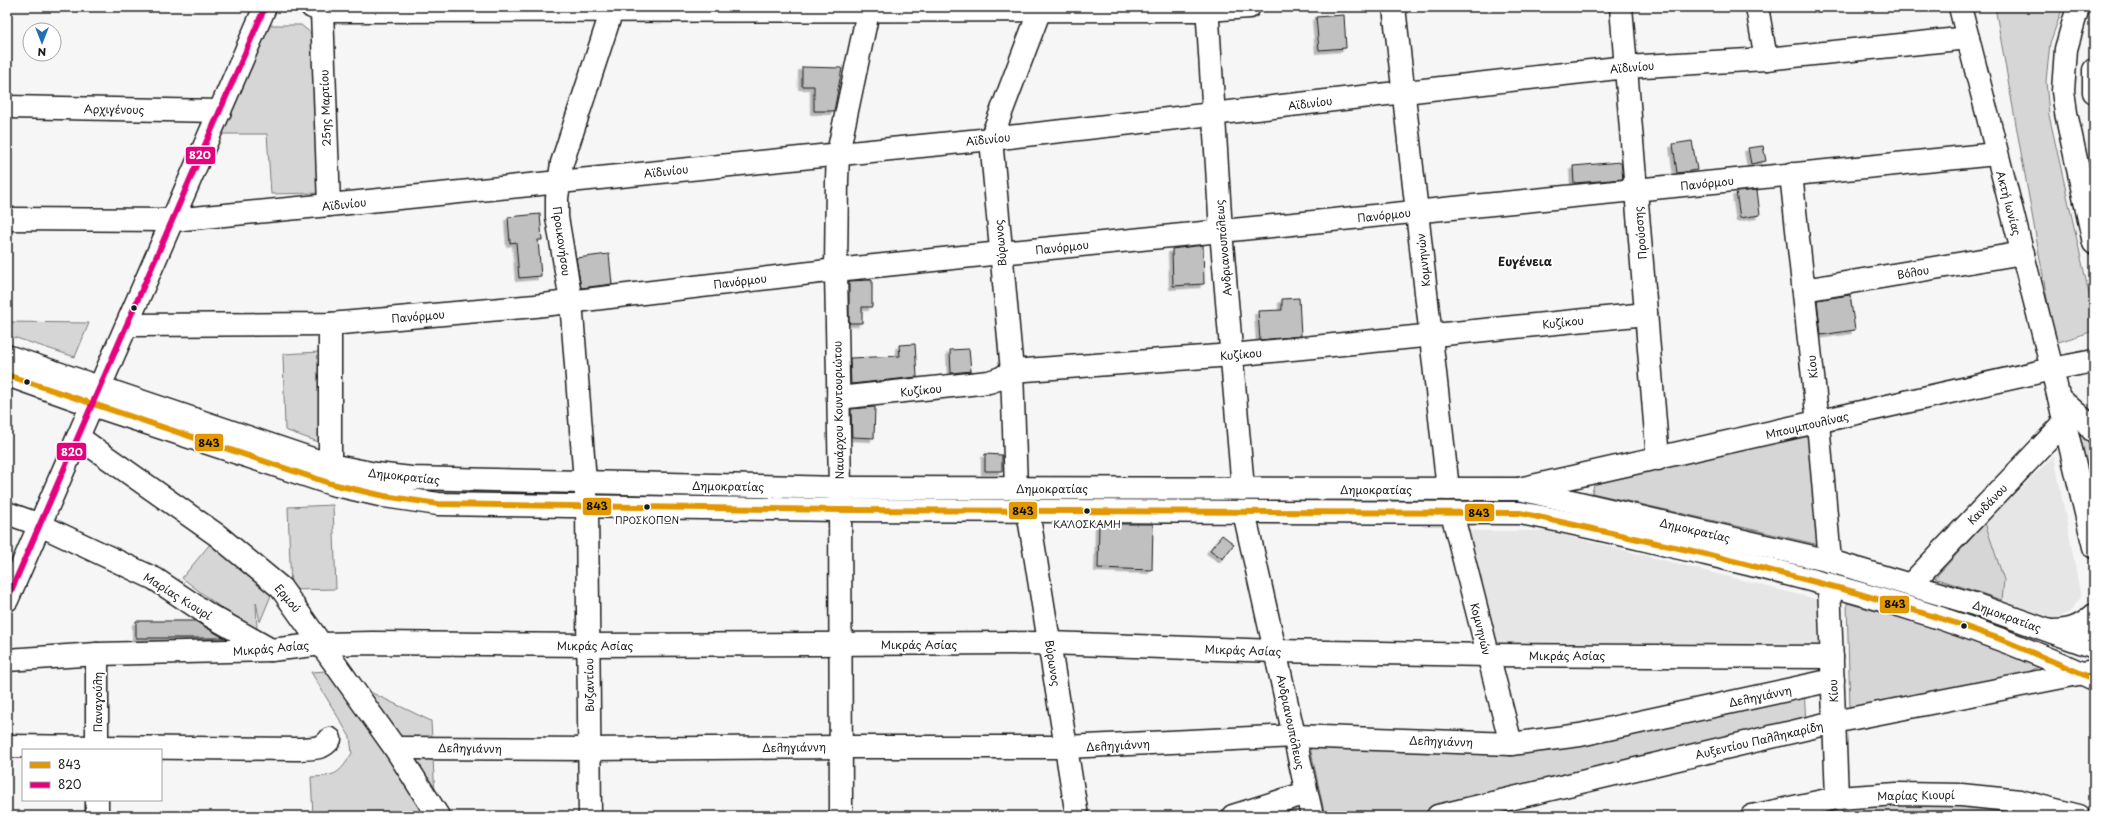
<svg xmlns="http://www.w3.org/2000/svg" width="2101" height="823" font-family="'Playpen Sans',sans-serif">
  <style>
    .built { fill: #e6e6e6 }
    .green { fill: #d6d6d6; stroke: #797979 }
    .building { fill: #c0c0c0; stroke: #1c1c1c; filter: url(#shadow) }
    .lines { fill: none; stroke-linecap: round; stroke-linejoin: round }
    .minor-casing { stroke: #1c1c1c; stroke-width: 25 }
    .major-casing { stroke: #1c1c1c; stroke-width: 25 }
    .minor { stroke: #fff; stroke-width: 22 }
    .major { stroke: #fff; stroke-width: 22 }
    .bus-1-casing { stroke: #fff; stroke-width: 9 }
    .bus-2-casing { stroke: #fff; stroke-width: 9 }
    .bus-1 { stroke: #e19803; stroke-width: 6 }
    .bus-2 { stroke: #e5007d; stroke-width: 6 }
    .bus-dot { fill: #1c1c1c; stroke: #fff; stroke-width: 1.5 }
    .labels { text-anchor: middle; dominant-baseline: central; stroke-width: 4; stroke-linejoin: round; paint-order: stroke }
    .bus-label { font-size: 10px; fill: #1c1c1c; stroke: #fff }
    .street-label { font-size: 11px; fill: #1c1c1c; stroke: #fff }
    .neighbourhood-label { font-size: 12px; font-weight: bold; fill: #1c1c1c; stroke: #fff }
    .line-badge { stroke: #fff; stroke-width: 1.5 }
    .badge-label { font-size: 11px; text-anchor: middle; font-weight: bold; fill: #fff }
    .pale-badge-label { font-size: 11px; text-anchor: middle; font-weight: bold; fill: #111 }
  </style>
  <defs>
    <filter id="shadow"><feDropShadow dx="-3.5" dy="3.5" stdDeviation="0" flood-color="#0004"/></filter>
  </defs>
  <rect width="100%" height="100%" fill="#f6f6f6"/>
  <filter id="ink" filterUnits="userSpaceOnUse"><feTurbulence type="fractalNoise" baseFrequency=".025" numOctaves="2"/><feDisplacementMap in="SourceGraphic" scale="8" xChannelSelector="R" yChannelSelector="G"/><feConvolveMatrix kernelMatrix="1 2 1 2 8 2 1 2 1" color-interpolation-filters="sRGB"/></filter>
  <g filter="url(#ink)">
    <g class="built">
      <path d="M2054 456 2081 597 2070 612 2054 619 2002 600 2004 580 1985 523Z"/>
      <path d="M1464 531H1549L1819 600 1818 651 1497 646Z"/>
    </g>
    <g class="green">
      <path d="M1995 7H2063L2050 43 2046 81 2049 115 2094 316V331L2055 343Z"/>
      <path d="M260 25H301L312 34 320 193 271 194 267 134H208Z"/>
      <path d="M7 322 89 323 75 357 7 335Z"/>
      <path d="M319 352 321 443 285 430 283 354Z"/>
      <path d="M1816 427 1820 545 1592 493 1595 480Z"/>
      <path d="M2077 427 2094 452V520Z"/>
      <path d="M333 505 336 589 291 590 288 507Z"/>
      <path d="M1985 523 2004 580 2002 600 1935 578Z"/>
      <path d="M210 544 272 593 260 622 256 602 257 630 254 633 182 578Z"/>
      <path d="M1847 603 1954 633 2040 666 2025 674 1850 708Z"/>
      <path d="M326 671 431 721 436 816H313L311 777C335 776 339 775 352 753L350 737 311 672Z"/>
      <path d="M1804 689 1806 724 1429 816H1325L1309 742 1511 751Z"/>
      <path d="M1947 801 2055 816H1804L1874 805Z"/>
    </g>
    <g class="building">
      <path d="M1344 15 1346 48 1319 50 1316 17Z"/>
      <path d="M802 67 842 68 834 111H814V86H802Z"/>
      <path d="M1692 141 1697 170 1677 173 1673 144Z"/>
      <path d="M1763 146 1766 161 1751 164 1748 148Z"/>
      <path d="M1621 162 1623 179 1574 183 1573 166Z"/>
      <path d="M1757 190 1760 215 1740 218 1736 192Z"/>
      <path d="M540 214 542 240H538L541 276 519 278 516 242 510 243 508 217Z"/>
      <path d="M1203 245 1204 284 1173 286 1172 249Z"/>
      <path d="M609 254 612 284 581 288 576 258Z"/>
      <path d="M872 280V307H862V323H849V281Z"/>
      <path d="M1850 295 1855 330 1821 335 1817 300Z"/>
      <path d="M1299 298 1301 336 1260 340 1258 311 1282 310V299Z"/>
      <path d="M915 344 917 377 851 384 850 358 900 356 899 345Z"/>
      <path d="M969 349 971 371 951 373 950 350Z"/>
      <path d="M875 407 874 438 852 437 851 409Z"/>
      <path d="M985 454 1002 455V471H985Z"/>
      <path d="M1099 524H1153L1152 570 1098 568Z"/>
      <path d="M1222 535 1234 544 1223 559 1210 550Z"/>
      <path d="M136 621H195L224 638H136Z"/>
    </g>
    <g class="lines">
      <g class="minor-casing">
        <g id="minor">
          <path d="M312 7 322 11 1208 10 1249 7"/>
          <path d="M1210 7 1208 21 1221 231 1243 489"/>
          <path d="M1394 7 1448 489"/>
          <path d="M1621 7 1658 459"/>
          <path d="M1757 7 1766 59"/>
          <path d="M322 11 329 205"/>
          <path d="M7 107 220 111"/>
          <path d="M1791 174 1818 423 1830 561"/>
          <path d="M7 219 173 220 329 205 991 139 1626 67 1766 59 1968 38"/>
          <path d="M1804 290 2023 253"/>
          <path d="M330 324V465"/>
          <path d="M127 325 330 324 535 306 836 270 1001 253 1996 154"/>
          <path d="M838 398 989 382 1001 378 1012 371 1232 355 1646 314"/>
          <path d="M78 437 217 535 281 588 395 748 438 816"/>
          <path d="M1016 488 1012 371 991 139 1041 7"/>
          <path d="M1519 489 2052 369 1960 7"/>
          <path d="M1028 511 1077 816"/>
          <path d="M1244 512 1312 816"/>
          <path d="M7 513 40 525 155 579 209 615 271 650"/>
          <path d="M1452 513 1511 744"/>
          <path d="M1829 584 1837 798"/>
          <path d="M1911 584 2064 423"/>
          <path d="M7 600 265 7"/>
          <path d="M97 654V750"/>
          <path d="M7 660 97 654 271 650 322 644 372 643 589 645 1049 643 1275 651 1487 655 1832 657"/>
          <path d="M7 746 297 749C310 748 323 750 330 739"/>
          <path d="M395 748 590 749 840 747H1066L1295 736 1511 744 1580 735 1833 680"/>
          <path d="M97 816V800"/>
          <path d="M590 816 587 507 571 301 557 217V198L562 163 613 7"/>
          <path d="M841 816 840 488 836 270 837 180 838 153 869 7"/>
          <path d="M1233 816 1306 793"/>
          <path d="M1438 816 1834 722 2093 671"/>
          <path d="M1752 816 1837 798 1897 794 1961 795 2020 801 2079 816"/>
        </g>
      </g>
      <g class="major-casing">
        <g id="major">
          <path d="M2078 7 2066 49 2063 91 2066 113 2094 243"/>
          <path d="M2094 70V92"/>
          <path d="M7 356 330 465 376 474 411 478 840 488 1519 489 1830 561 1974 604 2094 647"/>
          <path d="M2094 361 2052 369 2094 547"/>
          <path d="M7 375 92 405 332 484 384 496 438 504 839 510 1520 513C1582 524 1644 540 1706 554 1838 585 1971 621 2094 679"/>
          <path d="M2059 398 2084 420 2094 432"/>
          <path d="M2052 631C2070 631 2081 627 2094 615"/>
        </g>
      </g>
      <use href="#minor" class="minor"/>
      <use href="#major" class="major"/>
      <g class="bus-1-casing">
        <path id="bus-1" d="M7 375 332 484 384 496 438 504 839 510 1520 513 1706 554 1854 592 1952 622 2000 639 2094 679"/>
      </g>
      <g class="bus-2-casing">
        <path id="bus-2" d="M7 600 265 7"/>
      </g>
      <use href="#bus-1" class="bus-1"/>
      <use href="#bus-2" class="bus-2"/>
    </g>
  </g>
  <g class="bus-dot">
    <circle cx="134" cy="308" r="3.5"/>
    <circle cx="27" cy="382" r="3.5"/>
    <circle cx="647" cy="507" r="3.5"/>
    <circle cx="1087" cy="511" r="3.5"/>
    <circle cx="1964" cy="626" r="3.5"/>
  </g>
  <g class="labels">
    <g class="bus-label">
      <text x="647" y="519">ΠΡΟΣΚΟΠΩΝ</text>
      <text x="1087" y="523">ΚΑΛΟΣΚΑΜΗ</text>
    </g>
    <g class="street-label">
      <text transform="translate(1632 67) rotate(-5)">Αϊδινίου</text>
      <text transform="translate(1310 103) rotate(-7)">Αϊδινίου</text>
      <text transform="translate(325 108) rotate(-92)">25ης Μαρτίου</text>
      <text transform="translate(114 109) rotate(1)">Αρχιγένους</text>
      <text transform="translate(988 139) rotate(-6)">Αϊδινίου</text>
      <text transform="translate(666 171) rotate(-6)">Αϊδινίου</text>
      <text transform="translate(1707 183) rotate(-6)">Πανόρμου</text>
      <text transform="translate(2009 203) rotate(75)">Ακτή Ιωνίας</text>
      <text transform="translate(344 204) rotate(-6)">Αϊδινίου</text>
      <text transform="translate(1384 215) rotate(-6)">Πανόρμου</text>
      <text transform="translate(1640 233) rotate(-95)">Προύσσης</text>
      <text transform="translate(562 241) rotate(82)">Προικονήσου</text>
      <text transform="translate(1000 243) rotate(-95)">Βύρωνος</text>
      <text transform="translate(1062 247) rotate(-6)">Πανόρμου</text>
      <text transform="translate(1223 248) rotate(-95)">Ανδριανουπόλεως</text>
      <text transform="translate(1423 260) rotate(-96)">Κομνηνών</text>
      <text transform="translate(1913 272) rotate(-10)">Βόλου</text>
      <text transform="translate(740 281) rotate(-7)">Πανόρμου</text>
      <text transform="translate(418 316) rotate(-5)">Πανόρμου</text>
      <text transform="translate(1563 322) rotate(-6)">Κυζίκου</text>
      <text transform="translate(1241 354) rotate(-5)">Κυζίκου</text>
      <text transform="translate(1812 367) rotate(-96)">Κίου</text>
      <text transform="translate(921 390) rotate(-6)">Κυζίκου</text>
      <text transform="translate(838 410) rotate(-91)">Ναυάρχου Κουντουριώτου</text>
      <text transform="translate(1807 425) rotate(-13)">Μπουμπουλίνας</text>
      <text transform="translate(404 476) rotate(6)">Δημοκρατίας</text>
      <text transform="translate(728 486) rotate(1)">Δημοκρατίας</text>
      <text x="1052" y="488">Δημοκρατίας</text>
      <text x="1376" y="489">Δημοκρατίας</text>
      <text transform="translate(1987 504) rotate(-46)">Κανδάνου</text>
      <text transform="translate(1695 530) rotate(13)">Δημοκρατίας</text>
      <text transform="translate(178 596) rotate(32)">Μαρίας Κιουρί</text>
      <text transform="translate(288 598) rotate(50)">Ερμού</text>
      <text transform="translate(2007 616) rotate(20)">Δημοκρατίας</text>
      <text transform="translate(1481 629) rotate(76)">Κομνηνών</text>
      <text x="919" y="644">Μικράς Ασίας</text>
      <text x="595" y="645">Μικράς Ασίας</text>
      <text transform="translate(271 648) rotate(-5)">Μικράς Ασίας</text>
      <text transform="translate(1243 650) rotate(2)">Μικράς Ασίας</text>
      <text x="1567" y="655">Μικράς Ασίας</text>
      <text transform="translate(1053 663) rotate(81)">Βύρωνος</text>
      <text transform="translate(589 685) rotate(-91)">Βυζαντίου</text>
      <text transform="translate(1833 691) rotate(-92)">Κίου</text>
      <text transform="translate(1760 696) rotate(-12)">Δεληγιάννη</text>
      <text transform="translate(97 702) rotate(-90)">Παναγούλη</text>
      <text transform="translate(1291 722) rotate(78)">Ανδριανουπόλεως</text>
      <text transform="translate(1759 740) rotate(-13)">Αυξεντίου Παλληκαρίδη</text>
      <text transform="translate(1441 741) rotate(2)">Δεληγιάννη</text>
      <text transform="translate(1118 745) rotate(-3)">Δεληγιάννη</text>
      <text transform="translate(794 747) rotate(-1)">Δεληγιάννη</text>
      <text transform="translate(470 748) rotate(1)">Δεληγιάννη</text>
      <text transform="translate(1916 795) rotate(-1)">Μαρίας Κιουρί</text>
    </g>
    <g class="neighbourhood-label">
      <text x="1525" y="261">Ευγένεια</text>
    </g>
  </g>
  <g class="line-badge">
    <rect x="185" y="146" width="31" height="19" rx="4" fill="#e5007d"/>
    <rect x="194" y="433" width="30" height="19" rx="4" fill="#e19803"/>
    <rect x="56" y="442" width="31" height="19" rx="4" fill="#e5007d"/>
    <rect x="582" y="497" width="30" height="19" rx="4" fill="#e19803"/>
    <rect x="1008" y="501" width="30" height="19" rx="4" fill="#e19803"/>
    <rect x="1464" y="503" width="31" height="19" rx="4" fill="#e19803"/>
    <rect x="1879" y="595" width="31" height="19" rx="4" fill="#e19803"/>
  </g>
  <g class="badge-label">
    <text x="200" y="159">820</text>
    <text x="72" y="456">820</text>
  </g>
  <g class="pale-badge-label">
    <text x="209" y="447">843</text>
    <text x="597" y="510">843</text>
    <text x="1023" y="515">843</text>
    <text x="1479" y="517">843</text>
    <text x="1895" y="608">843</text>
  </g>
  <rect width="2101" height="823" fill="none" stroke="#fff" stroke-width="24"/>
  <rect x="12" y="12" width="2077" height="799" fill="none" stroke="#1c1c1c" stroke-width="1.5" filter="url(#ink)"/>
  <rect x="22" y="749" width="140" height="52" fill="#ffffff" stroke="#a4a4a4"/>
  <rect x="30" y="762" width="20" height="6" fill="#e19803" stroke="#a4a4a4"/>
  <text x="58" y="769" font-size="12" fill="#1c1c1c">843</text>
  <rect x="30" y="782" width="20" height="6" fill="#e5007d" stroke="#a4a4a4"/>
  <text x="58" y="789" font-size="12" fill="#1c1c1c">820</text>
  <g transform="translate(42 42) rotate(180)"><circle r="19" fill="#ffffff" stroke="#a4a4a4"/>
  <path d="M0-3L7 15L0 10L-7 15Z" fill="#1f6fb2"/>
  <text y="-6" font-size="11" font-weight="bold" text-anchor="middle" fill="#1c1c1c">N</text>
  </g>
</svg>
